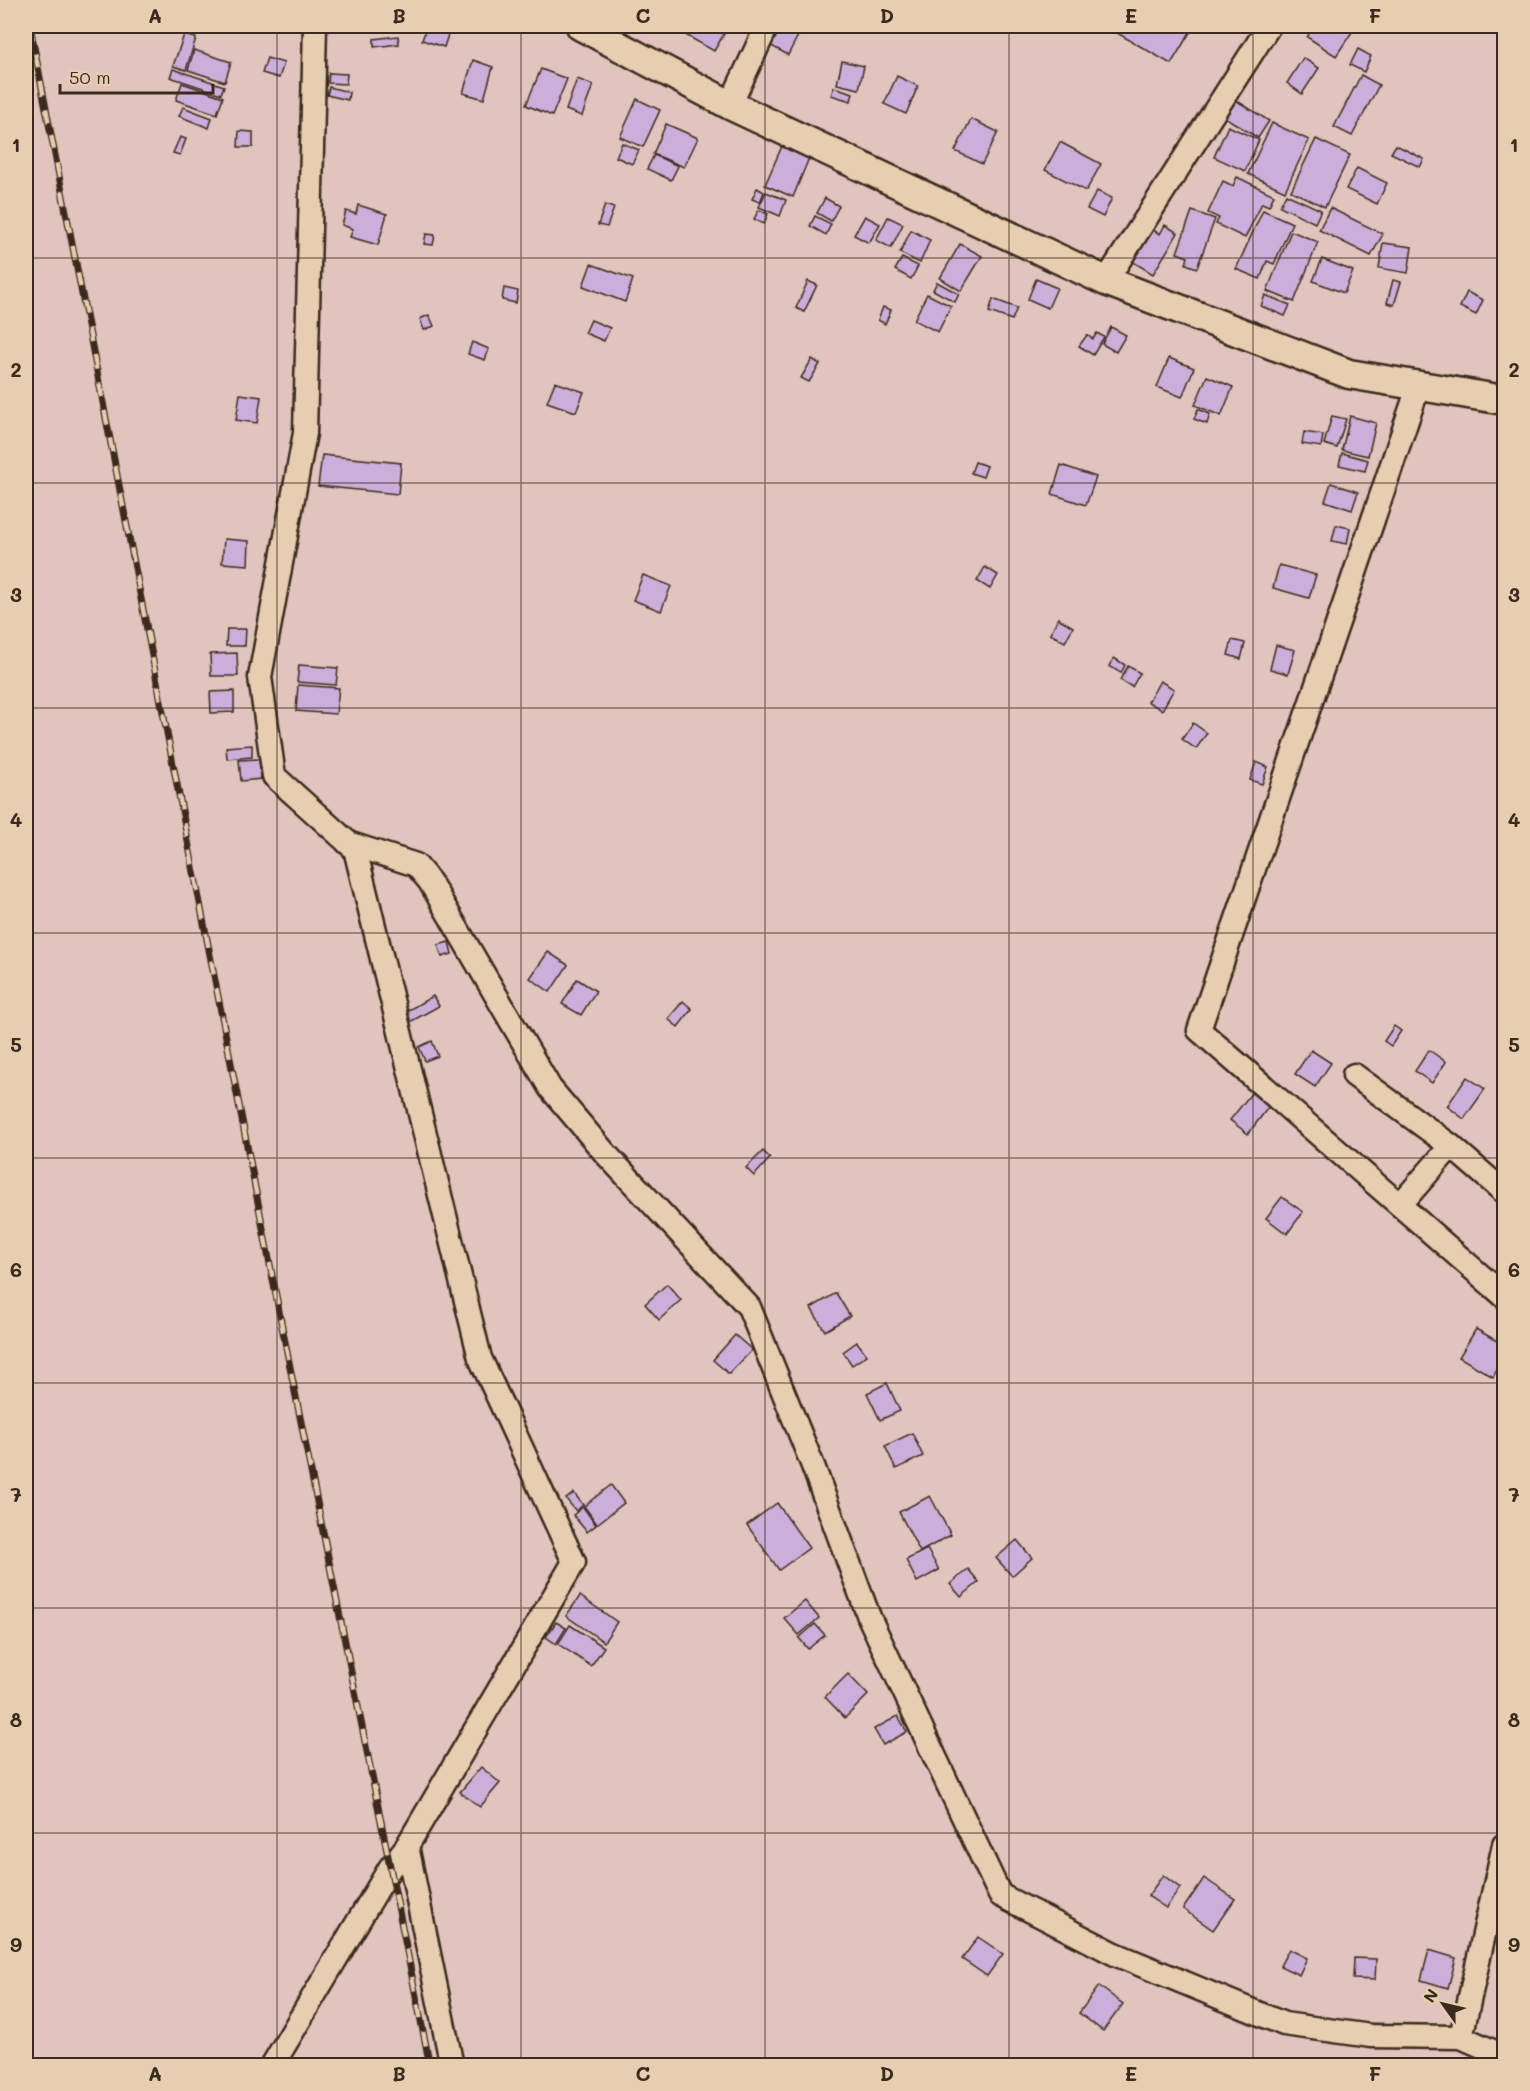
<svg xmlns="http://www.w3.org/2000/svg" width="1530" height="2091" font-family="Mali,sans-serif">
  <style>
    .building { fill: #ccaeda; stroke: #3b2a1e; stroke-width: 1.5 }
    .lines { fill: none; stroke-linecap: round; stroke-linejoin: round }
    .minor-casing { stroke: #3b2a1e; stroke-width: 27 }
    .major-casing { stroke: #3b2a1e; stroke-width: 33 }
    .minor { stroke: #e8ceb0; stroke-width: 22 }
    .major { stroke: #e8ceb0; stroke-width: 28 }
    .rail-casing { stroke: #3b2a1e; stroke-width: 7 }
    .rail { stroke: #e8ceb0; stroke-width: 4.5; stroke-dasharray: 14; stroke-linecap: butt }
    .grid { fill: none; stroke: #3b2a1e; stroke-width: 1.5; stroke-opacity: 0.55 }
    .neatline { fill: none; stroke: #3b2a1e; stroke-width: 2 }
    .grid-label { font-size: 20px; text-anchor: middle; font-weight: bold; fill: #3b2a1e }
  </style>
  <rect width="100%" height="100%" fill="#e0c4bd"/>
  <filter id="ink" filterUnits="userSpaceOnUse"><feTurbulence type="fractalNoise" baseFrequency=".0167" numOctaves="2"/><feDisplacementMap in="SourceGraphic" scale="12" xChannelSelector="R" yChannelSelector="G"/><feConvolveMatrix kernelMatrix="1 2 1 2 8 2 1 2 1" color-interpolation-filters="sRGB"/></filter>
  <g filter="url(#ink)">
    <g class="building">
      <path d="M427 26H451L444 47 422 40Z"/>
      <path d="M677 26H709L724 34 714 51 675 29Z"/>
      <path d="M775 26H803L788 55 766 43Z"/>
      <path d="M1105 26H1187L1192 29 1171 64Z"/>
      <path d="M1314 26H1342L1352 32 1336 56 1307 37Z"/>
      <path d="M184 35 196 38 186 70 173 66Z"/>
      <path d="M398 36 399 44 374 47V39Z"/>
      <path d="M1358 49 1371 56 1364 72 1350 65Z"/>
      <path d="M194 50 231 62 225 82 188 70Z"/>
      <path d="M267 58 284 63 279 78 262 73Z"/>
      <path d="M1303 58 1319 68 1302 94 1287 83Z"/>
      <path d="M473 60 493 67 484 99 463 93Z"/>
      <path d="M842 61 864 66 859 89 837 84Z"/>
      <path d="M173 69 224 86 221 94 170 77Z"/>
      <path d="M541 69 567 79 552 116 526 105Z"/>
      <path d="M329 73 347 74 346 84 328 83Z"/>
      <path d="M1361 75 1379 85 1352 136 1334 127Z"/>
      <path d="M897 76 918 86 906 114 884 104Z"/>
      <path d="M577 79 593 85 582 116 566 110Z"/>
      <path d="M182 83 223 97 217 114 176 100Z"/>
      <path d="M329 87 349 92 348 100 327 95Z"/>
      <path d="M834 87 853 93 851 101 831 95Z"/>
      <path d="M637 99 660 110 643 147 620 137Z"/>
      <path d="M1234 99 1269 121 1258 138 1223 116Z"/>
      <path d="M183 107 212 118 209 128 179 116Z"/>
      <path d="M971 119 998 132 982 164 955 151Z"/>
      <path d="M1272 123 1309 140 1285 191 1248 174Z"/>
      <path d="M666 124 698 138 684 167 653 154Z"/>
      <path d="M1228 126 1259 140 1245 171 1214 157Z"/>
      <path d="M239 131 253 132V147H238Z"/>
      <path d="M180 137 186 139 180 155 173 153Z"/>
      <path d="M1316 139 1350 155 1325 207 1291 191Z"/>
      <path d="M1060 142 1101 164 1086 191 1045 170Z"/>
      <path d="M622 143 639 150 632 164 616 157Z"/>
      <path d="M1396 145 1424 159 1420 167 1391 153Z"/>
      <path d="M782 146 809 158 793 197 765 185Z"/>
      <path d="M654 155 678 166 671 180 647 169Z"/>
      <path d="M1357 168 1387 183 1377 204 1346 189Z"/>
      <path d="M1237 177 1274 195 1269 206 1262 203 1245 238 1216 224 1219 218 1208 213 1223 181 1233 186Z"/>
      <path d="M757 188 764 192 760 202 752 199Z"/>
      <path d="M1097 191 1112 198 1103 217 1087 209Z"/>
      <path d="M766 192 786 200 780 216 759 207Z"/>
      <path d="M1286 194 1321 210 1315 223 1280 206Z"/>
      <path d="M825 198 839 206 831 221 817 213Z"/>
      <path d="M358 205 387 214 378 245 350 237 353 229 342 225 346 211 356 214Z"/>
      <path d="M605 205 614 208 607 227 598 225Z"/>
      <path d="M1330 208 1383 234 1371 256 1319 230Z"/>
      <path d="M759 210 768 214 764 224 754 219Z"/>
      <path d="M1263 210 1292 223 1274 264 1267 261 1260 279 1236 269Z"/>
      <path d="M1192 211 1215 219 1197 268 1186 264 1188 257 1177 253Z"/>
      <path d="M815 216 831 224 826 235 810 226Z"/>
      <path d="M865 216 880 224 869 243 854 235Z"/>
      <path d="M888 217 903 224 891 248 876 240Z"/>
      <path d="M1165 225 1178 233 1153 274 1130 260 1150 228 1160 234Z"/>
      <path d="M911 230 930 240 920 263 900 253Z"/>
      <path d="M1291 231 1318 242 1294 302 1267 291Z"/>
      <path d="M426 234 435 235 433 245 424 244Z"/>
      <path d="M1383 243 1412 247 1408 273 1379 268Z"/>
      <path d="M960 244 982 256 961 291 940 278Z"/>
      <path d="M902 258 918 266 911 279 895 270Z"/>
      <path d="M1322 259 1353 271 1344 293 1313 281Z"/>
      <path d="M591 264 633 279 625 302 583 286Z"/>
      <path d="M1036 279 1057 288 1048 308 1028 299Z"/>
      <path d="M1393 280 1401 282 1394 305 1387 303Z"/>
      <path d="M808 281 817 285 804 312 796 308Z"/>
      <path d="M937 282 959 294 955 302 933 290Z"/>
      <path d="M504 288 518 291 516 303 502 300Z"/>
      <path d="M1467 292 1483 300 1476 315 1460 307Z"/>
      <path d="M927 294 951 306 938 332 914 320Z"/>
      <path d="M1265 295 1290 305 1285 316 1261 306Z"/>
      <path d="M993 299 1017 308 1012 320 989 312Z"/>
      <path d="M883 307 891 310 885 324 878 320Z"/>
      <path d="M429 315 434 326 424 330 420 319Z"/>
      <path d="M591 320 610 328 604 341 585 333Z"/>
      <path d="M1111 327 1126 335 1116 352 1102 344Z"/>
      <path d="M1097 333 1104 337 1093 355 1079 346 1087 335 1093 339Z"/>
      <path d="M472 342 489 349 485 360 468 354Z"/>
      <path d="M1169 358 1194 368 1182 397 1157 387Z"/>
      <path d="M812 359 820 364 809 382 801 378Z"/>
      <path d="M1207 376 1233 387 1221 416 1195 405Z"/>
      <path d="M555 382 584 392 576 412 547 402Z"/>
      <path d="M240 394 261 397 257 423 236 420Z"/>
      <path d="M1198 409 1210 414 1207 424 1194 419Z"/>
      <path d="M1332 416 1346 419 1337 448 1324 444Z"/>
      <path d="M1350 416 1376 423 1368 456 1342 450Z"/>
      <path d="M1304 432 1323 435 1321 447 1302 444Z"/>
      <path d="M1342 453 1368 460 1365 471 1339 465Z"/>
      <path d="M322 455 401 463 398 494 318 486Z"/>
      <path d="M975 462 987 466 983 477 971 473Z"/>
      <path d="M1061 465 1096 477 1086 505 1052 494Z"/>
      <path d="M1331 483 1358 492 1352 510 1325 501Z"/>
      <path d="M1336 525 1350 528 1347 544 1332 541Z"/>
      <path d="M224 539 249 541 248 565 222 563Z"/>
      <path d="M1279 565 1316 575 1309 598 1273 588Z"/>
      <path d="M985 567 998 575 990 589 977 581Z"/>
      <path d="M643 575 671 586 661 611 633 600Z"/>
      <path d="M1058 618 1073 627 1065 642 1050 634Z"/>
      <path d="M227 629H246L245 646H226Z"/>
      <path d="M1232 640 1245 643 1241 659 1228 655Z"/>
      <path d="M1276 645 1295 650 1288 674 1270 669Z"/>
      <path d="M237 653 238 676H211L210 654Z"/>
      <path d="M1114 658 1125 665 1121 673 1109 666Z"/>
      <path d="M299 665 338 668 336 685 297 682Z"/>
      <path d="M1128 666 1140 673 1132 687 1120 680Z"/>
      <path d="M1160 681 1174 689 1162 710 1148 702Z"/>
      <path d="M298 685 339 688 336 714 296 711Z"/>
      <path d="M234 691V712L211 713 210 692Z"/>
      <path d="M1193 723 1207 733 1196 749 1182 739Z"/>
      <path d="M252 745V757L227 759 226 747Z"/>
      <path d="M259 759 261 779 241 781 239 760Z"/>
      <path d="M1256 762 1268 767 1262 784 1250 780Z"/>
      <path d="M449 942 452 954 442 957 438 945Z"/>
      <path d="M548 952 568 965 550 992 530 978Z"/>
      <path d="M577 979 596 991 581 1015 562 1004Z"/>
      <path d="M433 996 439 1006 410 1022 405 1012Z"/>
      <path d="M683 1001 692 1009 678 1027 668 1019Z"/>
      <path d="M1394 1026 1401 1031 1391 1046 1384 1041Z"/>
      <path d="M432 1041 438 1056 425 1061 419 1047Z"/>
      <path d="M1311 1050 1331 1063 1315 1087 1295 1074Z"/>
      <path d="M1429 1050 1446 1062 1432 1083 1415 1071Z"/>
      <path d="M1467 1077 1485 1089 1464 1119 1447 1106Z"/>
      <path d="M1253 1091 1270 1105 1248 1134 1230 1120Z"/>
      <path d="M763 1151 770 1158 754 1176 746 1168Z"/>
      <path d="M1282 1197 1303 1212 1287 1234 1266 1218Z"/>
      <path d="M667 1284 681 1300 659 1320 645 1304Z"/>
      <path d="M836 1293 850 1316 825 1331 811 1308Z"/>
      <path d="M1476 1329 1504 1345V1357L1493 1377 1459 1357Z"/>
      <path d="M735 1335 752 1350 729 1374 713 1360Z"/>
      <path d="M857 1342 867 1355 852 1365 843 1352Z"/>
      <path d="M887 1383 900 1411 880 1420 867 1393Z"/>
      <path d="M912 1433 923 1456 896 1469 885 1446Z"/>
      <path d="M611 1485 624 1503 597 1524 584 1506Z"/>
      <path d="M574 1493 583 1505 576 1511 566 1499Z"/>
      <path d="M930 1496 951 1535 920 1552 899 1512Z"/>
      <path d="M777 1503 809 1548 779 1570 747 1525Z"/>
      <path d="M583 1507 596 1525 587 1532 573 1515Z"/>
      <path d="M1017 1540 1032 1558 1012 1576 996 1558Z"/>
      <path d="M927 1549 939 1570 917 1582 906 1560Z"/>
      <path d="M968 1569 979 1582 961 1597 950 1584Z"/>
      <path d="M580 1596 617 1622 604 1642 566 1616Z"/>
      <path d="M805 1601 819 1618 799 1635 784 1618Z"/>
      <path d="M556 1622 566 1628 556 1644 546 1637Z"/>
      <path d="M815 1624 825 1635 808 1649 799 1638Z"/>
      <path d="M570 1625 604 1647 591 1666 558 1644Z"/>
      <path d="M848 1674 868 1695 845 1718 825 1697Z"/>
      <path d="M898 1716 907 1732 883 1745 874 1729Z"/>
      <path d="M481 1767 500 1783 480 1807 460 1792Z"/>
      <path d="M1163 1875 1180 1888 1166 1908 1148 1896Z"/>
      <path d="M1204 1878 1235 1899 1213 1930 1183 1909Z"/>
      <path d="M978 1937 1003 1954 987 1976 962 1959Z"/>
      <path d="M1289 1949 1307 1958 1299 1975 1280 1966Z"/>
      <path d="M1429 1950 1456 1958 1448 1988 1421 1980Z"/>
      <path d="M1354 1958 1376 1959 1375 1980 1353 1979Z"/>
      <path d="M1099 1986 1123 2004 1103 2031 1079 2013Z"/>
    </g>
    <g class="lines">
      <g class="minor-casing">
        <g id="minor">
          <path d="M730 105 767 26"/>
          <path d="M1106 281 1269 26"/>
          <path d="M1419 385 1199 1030 1504 1296"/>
          <path d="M348 843 416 865 430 882 550 1088 605 1153 749 1307 813 1466 869 1617 1000 1895 1115 1954 1284 2024 1371 2036 1461 2037 1504 2056"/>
          <path d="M1354 1075 1451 1146 1504 1192"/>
          <path d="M1400 1205 1451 1146"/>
          <path d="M407 1846 452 2066"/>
          <path d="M1461 2037 1504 1845"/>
          <path d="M272 2066 390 1868 407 1846 574 1562 480 1358 355 849 274 776 260 677 305 433 315 26"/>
        </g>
      </g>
      <g class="major-casing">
        <path id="major" d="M581 26 730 105 1106 281 1349 374 1504 400"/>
      </g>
      <use href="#minor" class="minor"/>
      <use href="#major" class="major"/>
      <g class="rail-casing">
        <path id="rail" d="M30 26 286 1347 430 2066"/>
      </g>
      <use href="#rail" class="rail"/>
    </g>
  </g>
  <path class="grid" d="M277 26V2066M521 26V2066M765 26V2066M1009 26V2066M1253 26V2066M26 258H1504M26 483H1504M26 708H1504M26 933H1504M26 1158H1504M26 1383H1504M26 1608H1504M26 1833H1504"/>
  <rect width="1530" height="2091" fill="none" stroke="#e8ceb0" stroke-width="66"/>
  <g transform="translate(1443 2004) rotate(304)" stroke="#e8ceb0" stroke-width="4.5" paint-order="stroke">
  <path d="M0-4.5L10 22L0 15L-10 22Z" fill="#3b2a1e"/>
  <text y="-9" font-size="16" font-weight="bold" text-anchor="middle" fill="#3b2a1e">N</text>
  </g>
  <path d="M60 84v9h153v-9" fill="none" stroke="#3b2a1e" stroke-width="3"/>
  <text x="69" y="84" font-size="18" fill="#3b2a1e" stroke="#e8ceb0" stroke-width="4.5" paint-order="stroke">50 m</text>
  <rect x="33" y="33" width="1464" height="2025" class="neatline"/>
  <g class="grid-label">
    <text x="155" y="23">A</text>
    <text x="399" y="23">B</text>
    <text x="643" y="23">C</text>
    <text x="887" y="23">D</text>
    <text x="1131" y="23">E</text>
    <text x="1375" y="23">F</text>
    <text x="16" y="152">1</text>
    <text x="1514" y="152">1</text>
    <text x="16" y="377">2</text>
    <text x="1514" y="377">2</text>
    <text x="16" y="602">3</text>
    <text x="1514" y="602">3</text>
    <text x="16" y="827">4</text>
    <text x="1514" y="827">4</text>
    <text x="16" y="1052">5</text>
    <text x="1514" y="1052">5</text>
    <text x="16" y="1277">6</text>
    <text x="1514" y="1277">6</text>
    <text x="16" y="1502">7</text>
    <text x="1514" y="1502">7</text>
    <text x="16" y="1727">8</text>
    <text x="1514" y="1727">8</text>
    <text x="16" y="1952">9</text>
    <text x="1514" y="1952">9</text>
    <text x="155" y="2081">A</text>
    <text x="399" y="2081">B</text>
    <text x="643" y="2081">C</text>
    <text x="887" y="2081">D</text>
    <text x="1131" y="2081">E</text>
    <text x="1375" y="2081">F</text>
  </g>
</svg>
